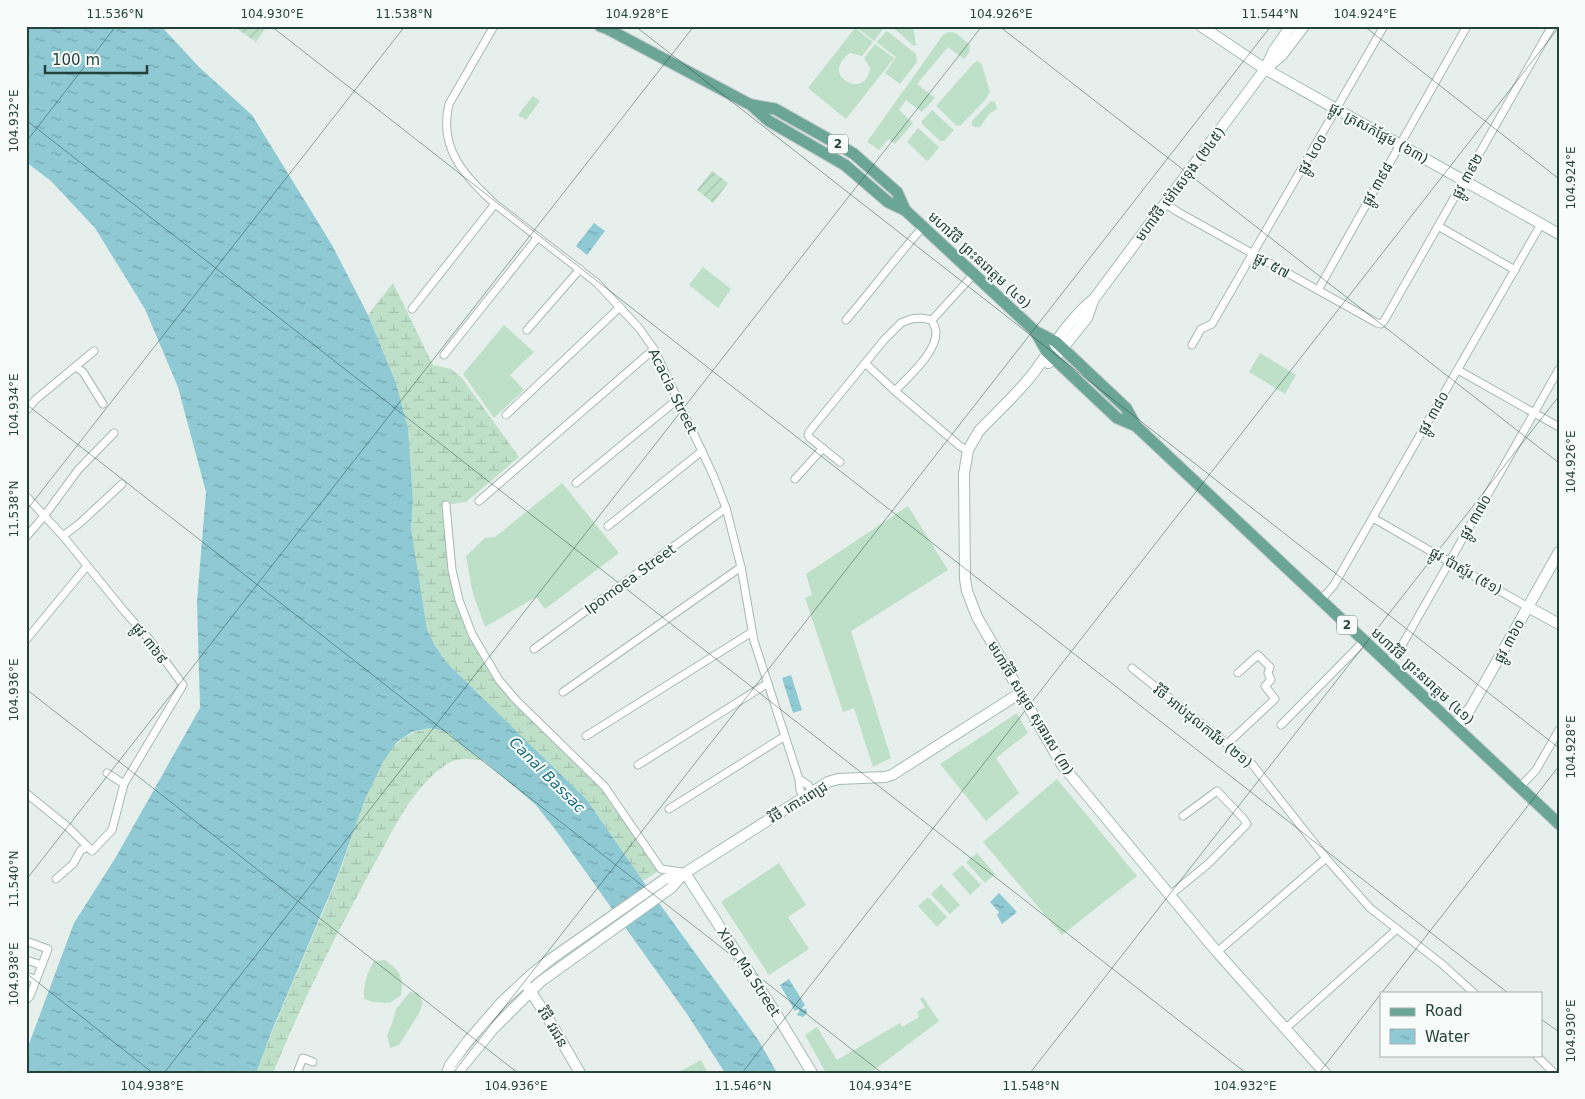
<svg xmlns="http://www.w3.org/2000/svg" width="1585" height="1099" font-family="'DejaVu Sans','Noto Sans Khmer',sans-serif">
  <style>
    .grass { fill: #bfe0c8 }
    .wetland { fill: url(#wetland-marsh) }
    .garden { fill: url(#garden-furrows) }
    .water { fill: url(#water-ripples) }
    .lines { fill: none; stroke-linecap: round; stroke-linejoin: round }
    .street-casing { stroke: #a8b8b2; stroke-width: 9 }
    .secondary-casing { stroke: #a4bbb3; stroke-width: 12 }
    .primary-casing { stroke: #c2cac8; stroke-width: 13 }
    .street { stroke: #fff; stroke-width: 7 }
    .secondary { stroke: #fff; stroke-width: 10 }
    .primary { stroke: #6aa596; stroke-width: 11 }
    .ticks { fill: none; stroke: #24423a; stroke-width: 1; stroke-opacity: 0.45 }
    .labels { text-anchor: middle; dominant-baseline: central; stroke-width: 4; stroke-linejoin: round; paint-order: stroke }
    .shield { fill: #f7fbf9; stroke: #637a73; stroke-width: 1 }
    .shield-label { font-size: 12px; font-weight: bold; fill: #24423a }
    .street-label { font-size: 14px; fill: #24423a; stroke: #f7fbf9 }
    .water-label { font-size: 15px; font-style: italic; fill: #1c6f80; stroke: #f7fbf9 }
    .neatline { fill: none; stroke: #24423a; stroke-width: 2 }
    .ticks-label { font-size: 12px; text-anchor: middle; fill: #24423a }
  </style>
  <defs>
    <pattern id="wetland-marsh" width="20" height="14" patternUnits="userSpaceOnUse" patternTransform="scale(1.25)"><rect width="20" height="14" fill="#bfe0c8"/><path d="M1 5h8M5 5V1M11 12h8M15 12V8" fill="none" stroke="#a4c1ad"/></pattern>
    <pattern id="garden-furrows" width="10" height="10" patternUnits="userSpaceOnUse" patternTransform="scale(1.25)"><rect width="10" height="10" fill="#bfe0c8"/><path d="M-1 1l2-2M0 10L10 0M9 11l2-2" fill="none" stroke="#a4c1ad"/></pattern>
    <pattern id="water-ripples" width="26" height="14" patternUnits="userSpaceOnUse" patternTransform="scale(1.25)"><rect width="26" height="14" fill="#8ec9d4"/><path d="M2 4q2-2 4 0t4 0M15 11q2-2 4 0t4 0" fill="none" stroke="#74a5ad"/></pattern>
  </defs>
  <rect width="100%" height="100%" fill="#e6efeb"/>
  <g class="grass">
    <path d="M855 26H881L883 29 874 41Z"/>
    <path d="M891 26H913L916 45 914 46Z"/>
    <path d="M855 28 873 42 862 56 850 53C818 75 866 102 870 68L864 58 875 44 894 58 846 119 808 88Z"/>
    <path d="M887 31 916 54 917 62 900 84 885 73 896 57 876 42Z"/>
    <path d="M948 32 956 33 970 45 969 53 964 59 948 47 917 84 935 98 922 112 906 100 899 110 913 123 895 144 888 139 879 150 867 142 943 35Z"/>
    <path d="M978 61 982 65 990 92 985 100 961 125 957 126 936 106 974 63Z"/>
    <path d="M533 96 540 101 526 120 518 115Z"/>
    <path d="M991 101 995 102 997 109 989 114 980 127H974L972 125V121Z"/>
    <path d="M932 110 954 130 944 141H940L922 124V121Z"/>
    <path d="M918 128 939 147 929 160 927 161 907 142Z"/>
    <path d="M703 267 731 289 718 308 689 285Z"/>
    <path d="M504 325 534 352 510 375 524 390 494 418 463 374Z"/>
    <path d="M1260 353 1296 375 1285 394 1249 372Z"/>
    <path d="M562 483 619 553 545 609 536 597 485 627 473 594 466 556 485 538 495 537Z"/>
    <path d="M908 506 948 570 851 631 891 758 873 767 854 708 843 712 805 598 812 595 806 574Z"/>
    <path d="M1017 713 1028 733 996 758 1019 793 986 821 940 764Z"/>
    <path d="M1057 779 1137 876 1062 935 983 842Z"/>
    <path d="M977 853 995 874 985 883 966 862Z"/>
    <path d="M779 863 806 905 788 917 809 949 769 975 721 902Z"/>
    <path d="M962 865 981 885 970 895 952 874Z"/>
    <path d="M941 884 960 905 950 914 931 894Z"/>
    <path d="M928 897 947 917 937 927 918 906Z"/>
    <path d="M385 960C400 971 404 977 401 995L390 1003 373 1002 364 999C363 985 367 973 374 961Z"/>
    <path d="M410 992 418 993 423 1003 419 1013 399 1045 390 1048 387 1035 392 1024 396 1009Z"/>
    <path d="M923 997 939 1021 870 1073H826L805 1035 817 1027 837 1060 900 1023 902 1027 919 1017 917 1012 925 1007 920 999Z"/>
    <path d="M701 1060 708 1073H677Z"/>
  </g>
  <g class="wetland">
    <path d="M393 283 433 365 451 369 461 377 519 457 466 502 446 505 452 570 472 634 499 680 605 787 661 869 643 881 587 800 446 662 435 646 427 629 411 528 413 501 408 428 396 383 368 315Z"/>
    <path d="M430 728 448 732 461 745 484 761C471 759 458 757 447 764 414 785 394 828 376 861 338 930 303 1000 273 1073H256C281 1007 310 944 337 879 352 841 362 793 384 759 397 740 408 733 430 728Z"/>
  </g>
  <g class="garden">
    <path d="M233 26H267L256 42Z"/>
    <path d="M712 171 728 183 713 203 697 190Z"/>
  </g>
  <g class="water">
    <path d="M26 26H161L200 68 252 115 332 245 368 315 396 383 408 428 413 501 411 528 427 629 435 646 446 662 587 800 643 881 759 1041 777 1073H725L687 1014 558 833 536 805 484 761 461 745 448 732 430 728 412 732 397 742 384 760 365 799 337 877 273 1028 256 1073H26V1052L74 923 116 857 200 708 197 601 206 492 178 387 145 309 95 228 51 181 26 162Z"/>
    <path d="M594 223 605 231 587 255 576 246Z"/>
    <path d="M791 675 802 710 793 713 782 678Z"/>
    <path d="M999 893 1017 912 1002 924 997 915 999 912 990 902Z"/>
    <path d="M789 979 805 1005 802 1008 803 1010 806 1008 807 1013 803 1017 797 1015V1014L800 1011 798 1009 795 1011 780 985Z"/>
  </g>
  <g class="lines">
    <g class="street-casing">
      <g id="street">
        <path d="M494 26 449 104C438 149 465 176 495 204L597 283 639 328 654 349 714 477 726 508 741 567 754 641 799 779 800 790 804 797"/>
        <path d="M1165 203 1178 212 1377 323 1381 324 1384 321 1552 26"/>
        <path d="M1438 226 1515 270"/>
        <path d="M1318 290 1467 26"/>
        <path d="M412 309 495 204"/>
        <path d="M846 320C872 290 896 257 923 227"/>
        <path d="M932 320C933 324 936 328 936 332 937 352 908 377 895 391L961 447 968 450"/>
        <path d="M932 320 974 274"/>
        <path d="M527 330 580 269"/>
        <path d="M1192 345 1201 329 1212 324 1384 26"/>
        <path d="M444 355 538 237"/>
        <path d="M865 363 895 391"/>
        <path d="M76 367 83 372 103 404"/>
        <path d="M1458 370 1559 427"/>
        <path d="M26 411 35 400 94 351"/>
        <path d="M506 415 620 307"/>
        <path d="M840 462 810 438 808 435 809 432 884 340 901 323 911 319 921 318 932 320"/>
        <path d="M795 479 823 448"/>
        <path d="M576 483 678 399"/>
        <path d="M26 496 63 536 125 612 149 639 183 685 124 784 112 830 92 851 69 828 26 793"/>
        <path d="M479 501 654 349"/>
        <path d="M446 505 452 570 459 600 472 634 486 658 499 680 516 700 605 787 661 869 682 872"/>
        <path d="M1373 518 1528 607"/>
        <path d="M608 526 702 451"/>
        <path d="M63 536 80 523 122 484"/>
        <path d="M26 537 45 515 78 470 114 433"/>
        <path d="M1321 600 1334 585 1541 224"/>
        <path d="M26 640 87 566"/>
        <path d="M534 649 726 508"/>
        <path d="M1387 662 1401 647 1559 369"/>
        <path d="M1132 668 1252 764 1326 858"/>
        <path d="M563 692 741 567"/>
        <path d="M1281 725 1364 641"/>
        <path d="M586 736 752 632"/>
        <path d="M1227 744 1275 699 1265 686 1271 680 1268 673 1270 667 1258 655 1238 673"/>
        <path d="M638 765 768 683"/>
        <path d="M107 773 124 784"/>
        <path d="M799 779 808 785 812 791"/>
        <path d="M1520 787 1536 770 1559 730"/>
        <path d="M669 809 785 736"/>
        <path d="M56 879 73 864 81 850 88 847"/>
        <path d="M1170 895 1208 864 1247 824 1243 818 1217 791 1183 816"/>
        <path d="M26 941 48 949 30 996 26 1000"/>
        <path d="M1217 952 1326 858 1370 908 1442 964 1474 993"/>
        <path d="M26 960 42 965"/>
        <path d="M26 976 36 980"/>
        <path d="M1285 1029 1397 929"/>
        <path d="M1536 1055 1554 1073"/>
        <path d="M297 1073 303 1058 313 1062"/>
      </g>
    </g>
    <g class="secondary-casing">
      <g id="secondary">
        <path d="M1201 26 1265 69 1559 234"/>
        <path d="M1291 26 1274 50 1265 69 1094 299C1069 319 1054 345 1035 371 1021 390 997 412 979 431L968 450 964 474 965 579 967 591 977 617 1062 765 1217 952 1325 1073"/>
        <path d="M1268 67 1282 55 1304 26"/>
        <path d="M1048 363 1054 359 1087 318 1093 301"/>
        <path d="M1528 607 1559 624"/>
        <path d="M1454 725 1470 709 1559 552"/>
        <path d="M685 873 775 1012 812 1073"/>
        <path d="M527 986 548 1018 580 1073"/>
        <path d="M447 1073 450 1065 468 1041 501 1003 532 974 551 959 665 879 685 873 828 782 838 779 885 777 892 775 1020 693"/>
        <path d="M457 1073 493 1029 540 982 671 888 684 873"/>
      </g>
    </g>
    <g class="primary-casing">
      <g id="primary">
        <path d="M600 26 606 28 751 105 769 121 845 165 888 202 905 210 1035 331 1056 342 1126 408 1136 426 1559 824"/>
        <path d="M752 105 775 109 839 145 854 154 897 192 905 210"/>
        <path d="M1035 331 1047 352 1117 418 1136 426"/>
      </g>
    </g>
    <use href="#street" class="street"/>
    <use href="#secondary" class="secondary"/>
    <use href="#primary" class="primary"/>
  </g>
  <path class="ticks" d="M271 26 1508 993M635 26 1559 748M999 26 1559 463M1364 26 1559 179M26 120 1246 1073M26 142 116 26M26 404 882 1073M26 511 405 26M26 689 518 1073M26 880 694 26M26 973 153 1073M1541 1019 1559 1032M164 1073 982 26M453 1073 1271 26M742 1073 1559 27M1030 1073 1559 396M1319 1073 1559 766"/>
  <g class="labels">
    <g class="shield">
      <rect x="828" y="134.5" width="20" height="19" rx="4"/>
      <rect x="1337" y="615.5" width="20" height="19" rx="4"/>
    </g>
    <g class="shield-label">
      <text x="838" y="144">2</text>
      <text x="1347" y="625">2</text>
    </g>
    <g class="street-label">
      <text transform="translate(1379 133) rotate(29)">ផ្លូវ ត្រសក់ផ្អែម (៦៣)</text>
      <text transform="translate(1312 154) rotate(-60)">ផ្លូវ ៤០០</text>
      <text transform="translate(1467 176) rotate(-61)">ផ្លូវ ៣៩២</text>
      <text transform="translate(1180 184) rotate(-53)">មហាវិថី ម៉ៅសេទុង (២៤៥)</text>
      <text transform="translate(1377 184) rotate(-60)">ផ្លូវ ៣៩៨</text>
      <text transform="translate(980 260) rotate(43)">មហាវិថី ព្រះនរោត្តម (៤១)</text>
      <text transform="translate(1272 265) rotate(29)">ផ្លូវ ៥៧</text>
      <text transform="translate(673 391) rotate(64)">Acacia Street</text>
      <text transform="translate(1433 413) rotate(-60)">ផ្លូវ ៣៨០</text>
      <text transform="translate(1475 517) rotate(-60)">ផ្លូវ ៣៧០</text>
      <text transform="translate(1466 571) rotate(30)">ផ្លូវ ប៉ាស្ទ័រ (៥១)</text>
      <text transform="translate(630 579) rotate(-36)">Ipomoea Street</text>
      <text transform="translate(1509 641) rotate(-61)">ផ្លូវ ៣៦០</text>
      <text transform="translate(150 643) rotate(52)">ផ្លូវ ៣៦៩</text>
      <text transform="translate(1423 676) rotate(43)">មហាវិថី ព្រះនរោត្តម (៤១)</text>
      <text transform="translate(1031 708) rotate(59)">មហាវិថី សម្តេច សុធារស (៣)</text>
      <text transform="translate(1203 726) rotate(39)">វិថី អាប់ដុលការីម (២១)</text>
      <text transform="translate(798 802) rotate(-31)">វិថី កោះពេជ្រ</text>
      <text transform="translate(749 972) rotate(57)">Xiao Ma Street</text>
      <text transform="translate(553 1027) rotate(59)">វិថី វរជន</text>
    </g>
    <g class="water-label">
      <text transform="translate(547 775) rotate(45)">Canal Bassac</text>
    </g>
  </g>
  <rect width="1585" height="1099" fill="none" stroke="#f7fbf9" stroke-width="55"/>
  <rect x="1380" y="992" width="162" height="65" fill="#f7fbf9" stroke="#a3b1ad"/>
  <rect x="1390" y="1008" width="25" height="8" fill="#6aa596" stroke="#a3b1ad"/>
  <text x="1425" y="1016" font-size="15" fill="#24423a">Road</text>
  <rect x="1390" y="1029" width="25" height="15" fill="url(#water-ripples)" stroke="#a3b1ad"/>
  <text x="1425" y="1042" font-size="15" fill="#24423a">Water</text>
  <path d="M45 65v8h102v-8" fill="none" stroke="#24423a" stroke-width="2.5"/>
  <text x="52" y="65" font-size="15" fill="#24423a" stroke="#f7fbf9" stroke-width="4" paint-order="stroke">100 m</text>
  <rect x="28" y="28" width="1530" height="1044" class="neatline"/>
  <g class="ticks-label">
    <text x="115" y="18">11.536°N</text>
    <text x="272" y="18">104.930°E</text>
    <text x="404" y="18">11.538°N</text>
    <text x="637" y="18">104.928°E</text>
    <text x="1001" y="18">104.926°E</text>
    <text x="1270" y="18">11.544°N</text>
    <text x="1365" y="18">104.924°E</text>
    <text transform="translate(14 121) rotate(-90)" y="4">104.932°E</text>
    <text transform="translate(1571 178) rotate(-90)" y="4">104.924°E</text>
    <text transform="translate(14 405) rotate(-90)" y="4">104.934°E</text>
    <text transform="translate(1571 462) rotate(-90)" y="4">104.926°E</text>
    <text transform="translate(14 509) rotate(-90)" y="4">11.538°N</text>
    <text transform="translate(14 690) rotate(-90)" y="4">104.936°E</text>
    <text transform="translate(1571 747) rotate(-90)" y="4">104.928°E</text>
    <text transform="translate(14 879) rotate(-90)" y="4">11.540°N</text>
    <text transform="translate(14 974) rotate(-90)" y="4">104.938°E</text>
    <text transform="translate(1571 1031) rotate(-90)" y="4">104.930°E</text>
    <text x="152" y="1090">104.938°E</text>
    <text x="516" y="1090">104.936°E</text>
    <text x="743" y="1090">11.546°N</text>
    <text x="880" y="1090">104.934°E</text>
    <text x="1031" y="1090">11.548°N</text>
    <text x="1245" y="1090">104.932°E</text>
  </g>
</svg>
